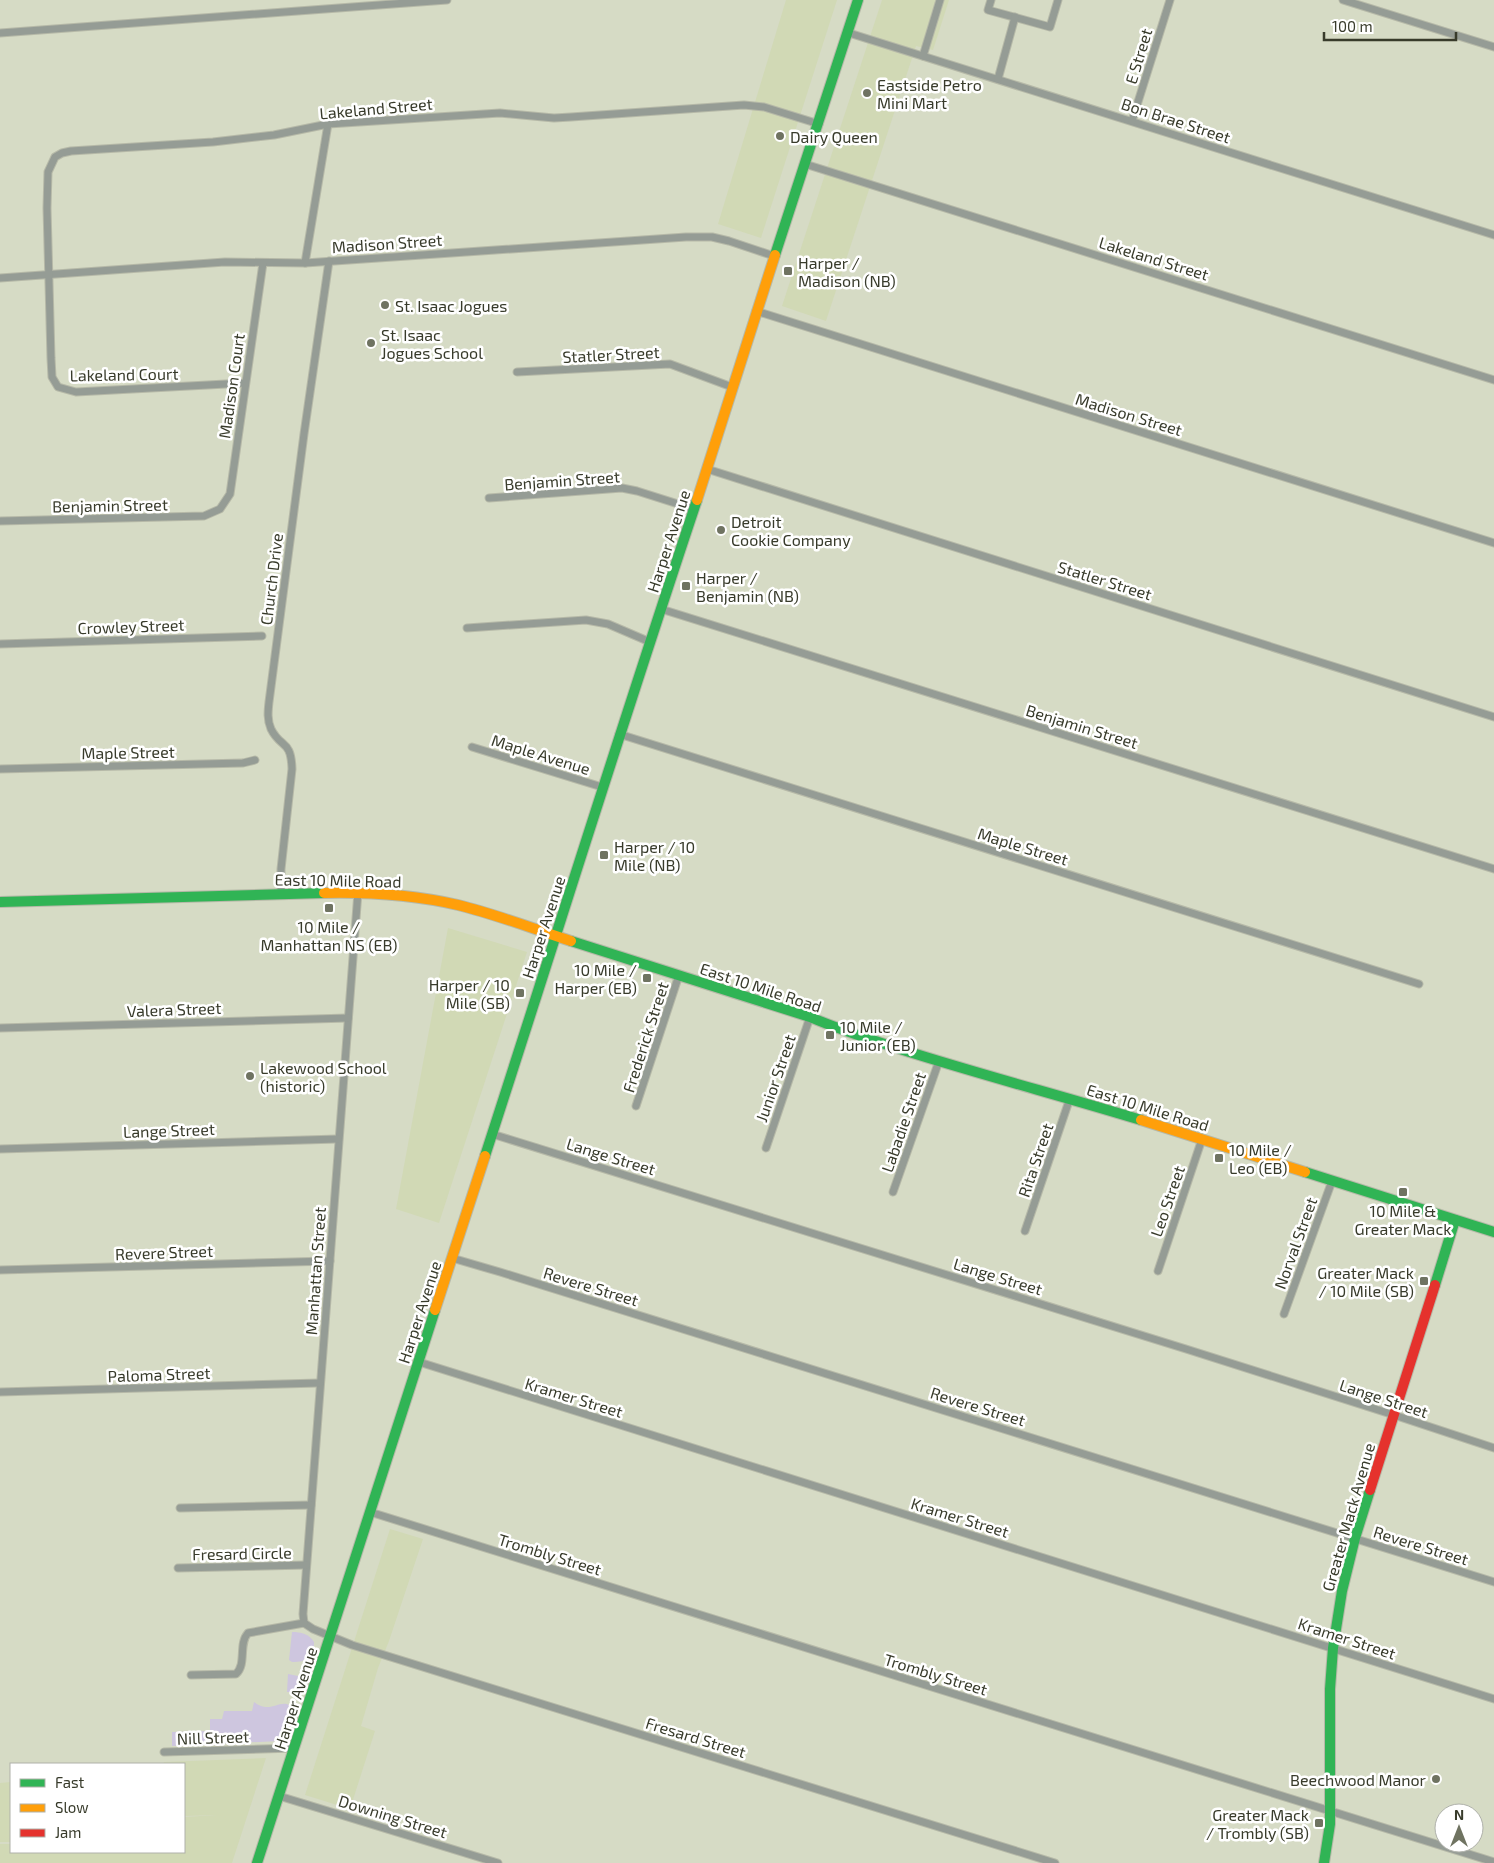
<svg xmlns="http://www.w3.org/2000/svg" width="1494" height="1863" font-family="'Exo 2',sans-serif">
  <style>
    .built { fill: #d1d9b5 }
    .green { fill: #cec6df }
    .lines { fill: none; stroke-linecap: round; stroke-linejoin: round }
    .street-casing { stroke: #b6b9a8; stroke-width: 9 }
    .fast-casing { stroke: #b6b9a8; stroke-width: 12 }
    .slow-casing { stroke: #b6b9a8; stroke-width: 12 }
    .jam-casing { stroke: #b6b9a8; stroke-width: 12 }
    .street { stroke: #959c95; stroke-width: 7 }
    .fast { stroke: #30b455; stroke-width: 10 }
    .slow { stroke: #ff9f0a; stroke-width: 10 }
    .jam { stroke: #e5322d; stroke-width: 10 }
    .poi-dot { fill: #6f7361; stroke: #fff; stroke-width: 2 }
    .labels { text-anchor: middle; dominant-baseline: central; stroke-width: 5; stroke-linejoin: round; paint-order: stroke }
    .street-label { font-size: 16px; fill: #383b2b; stroke: #fff }
    .poi-label { font-size: 16px; fill: #383b2b; stroke: #fff; text-anchor: start }
  </style>
  <rect width="100%" height="100%" fill="#d6dbc5"/>
  <g class="built">
    <path d="M786 0H837L761 238 718 224Z"/>
    <path d="M882 0H949L933 50 916 46 826 321 782 306Z"/>
    <path d="M448 928 527 952 439 1223 396 1209Z"/>
    <path d="M390 1529 423 1539 389 1641 378 1668 361 1726 375 1731 350 1809 305 1795Z"/>
    <path d="M266 1758 232 1863H0V1844H11V1852H184V1817L217 1815 184 1816V1764H163L164 1762Z"/>
    <path d="M11 1782V1842H0V1783Z"/>
  </g>
  <g class="green">
    <path d="M292 1632C301 1632 309 1634 314 1642 314 1658 307 1662 292 1662L289 1660Z"/>
    <path d="M288 1674 298 1676 302 1680V1687L297 1692H287Z"/>
    <path d="M254 1702C271 1715 279 1698 291 1706 295 1715 287 1735 280 1741L172 1746V1732L210 1731V1719H222L224 1711H252Z"/>
  </g>
  <g class="lines">
    <g class="street-casing">
      <g id="street">
        <path d="M991 0 988 10 1050 27 1058 0"/>
        <path d="M1343 0 1494 47"/>
        <path d="M0 33 447 0"/>
        <path d="M849 33 1494 235"/>
        <path d="M923 56 940 0"/>
        <path d="M998 79 1015 17"/>
        <path d="M1132 121 1170 0"/>
        <path d="M805 164 1494 380"/>
        <path d="M305 263 328 124"/>
        <path d="M0 278 225 262 305 263 686 237H712L729 241 774 256"/>
        <path d="M756 311 1494 543"/>
        <path d="M517 372 670 364 732 387"/>
        <path d="M245 383 76 392 58 387 52 377 51 358 47 208 48 172 55 157 62 153 71 151 213 142 274 135 328 124 500 113 554 118 571 117 744 105 764 107 819 124"/>
        <path d="M707 469 1494 717"/>
        <path d="M489 498 622 488 637 491 694 509"/>
        <path d="M0 521 204 516 220 509 230 494 263 263"/>
        <path d="M661 609 1494 869"/>
        <path d="M467 628 586 620 608 624 650 642"/>
        <path d="M0 644 262 636"/>
        <path d="M619 734 1419 984"/>
        <path d="M472 747 602 787"/>
        <path d="M0 769 243 763 255 760"/>
        <path d="M358 892 303 1614 304 1623 313 1629 352 1645 1055 1863"/>
        <path d="M281 893V869L292 769C291 739 281 749 271 729 267 720 268 711 269 702L304 434 329 261"/>
        <path d="M0 1028 348 1018"/>
        <path d="M636 1106 679 975"/>
        <path d="M492 1134 1186 1349 1394 1415 1494 1448"/>
        <path d="M766 1148 810 1017"/>
        <path d="M0 1149 338 1139"/>
        <path d="M893 1192 939 1061"/>
        <path d="M1025 1231 1070 1098"/>
        <path d="M452 1258 500 1272 1494 1582"/>
        <path d="M0 1270 330 1261"/>
        <path d="M1158 1271 1202 1139"/>
        <path d="M1284 1314 1332 1181"/>
        <path d="M419 1362 1494 1699"/>
        <path d="M0 1392 319 1383"/>
        <path d="M180 1508 311 1505"/>
        <path d="M370 1512 1494 1862"/>
        <path d="M178 1568 306 1565"/>
        <path d="M191 1675 236 1674C247 1664 238 1644 248 1633L304 1623"/>
        <path d="M164 1752 294 1748"/>
        <path d="M279 1796 498 1863"/>
      </g>
    </g>
    <g class="fast-casing">
      <g id="fast">
        <path d="M775 255 858 0"/>
        <path d="M0 902 324 893"/>
        <path d="M571 941 810 1017C840 1030 872 1040 903 1050 982 1075 1062 1096 1141 1120"/>
        <path d="M485 1156C556 937 624 718 697 500"/>
        <path d="M1305 1172 1494 1232"/>
        <path d="M1435 1285 1455 1220"/>
        <path d="M257 1863 435 1310"/>
        <path d="M1324 1863 1330 1824V1689L1333 1648 1342 1591 1355 1538 1370 1490"/>
      </g>
    </g>
    <g class="slow-casing">
      <g id="slow">
        <path d="M697 500 775 255"/>
        <path d="M324 893C368 892 414 895 458 905 495 914 534 929 571 941"/>
        <path d="M1141 1120 1305 1172"/>
        <path d="M435 1310 485 1156"/>
      </g>
    </g>
    <g class="jam-casing">
      <path id="jam" d="M1370 1490 1435 1285"/>
    </g>
    <use href="#street" class="street"/>
    <use href="#fast" class="fast"/>
    <use href="#slow" class="slow"/>
    <use href="#jam" class="jam"/>
  </g>
  <g class="poi-dot">
    <circle cx="867" cy="93" r="5"/>
    <circle cx="780" cy="136" r="5"/>
    <rect x="783" y="266" width="10" height="10" rx="2.5"/>
    <circle cx="385" cy="305" r="5"/>
    <circle cx="371" cy="343" r="5"/>
    <circle cx="721" cy="530" r="5"/>
    <rect x="681" y="581" width="10" height="10" rx="2.5"/>
    <rect x="599" y="850" width="10" height="10" rx="2.5"/>
    <rect x="324" y="903" width="10" height="10" rx="2.5"/>
    <rect x="642" y="973" width="10" height="10" rx="2.5"/>
    <rect x="515" y="988" width="10" height="10" rx="2.5"/>
    <rect x="825" y="1030" width="10" height="10" rx="2.5"/>
    <circle cx="250" cy="1076" r="5"/>
    <rect x="1214" y="1153" width="10" height="10" rx="2.5"/>
    <rect x="1398" y="1187" width="10" height="10" rx="2.5"/>
    <rect x="1419" y="1276" width="10" height="10" rx="2.5"/>
    <circle cx="1436" cy="1779" r="5"/>
    <rect x="1314" y="1818" width="10" height="10" rx="2.5"/>
  </g>
  <g class="labels">
    <g class="street-label">
      <text transform="translate(1138 56) rotate(-73)">E Street</text>
      <text transform="translate(376 108) rotate(-5)">Lakeland Street</text>
      <text transform="translate(1176 120) rotate(18)">Bon Brae Street</text>
      <text transform="translate(387 243) rotate(-4)">Madison Street</text>
      <text transform="translate(1154 258) rotate(17)">Lakeland Street</text>
      <text transform="translate(611 354) rotate(-3)">Statler Street</text>
      <text transform="translate(124 374) rotate(-1)">Lakeland Court</text>
      <text transform="translate(231 386) rotate(-82)">Madison Court</text>
      <text transform="translate(1129 414) rotate(17)">Madison Street</text>
      <text transform="translate(562 480) rotate(-4)">Benjamin Street</text>
      <text transform="translate(110 505) rotate(-1)">Benjamin Street</text>
      <text transform="translate(668 541) rotate(-72)">Harper Avenue</text>
      <text transform="translate(271 579) rotate(-83)">Church Drive</text>
      <text transform="translate(1105 580) rotate(17)">Statler Street</text>
      <text transform="translate(131 626) rotate(-2)">Crowley Street</text>
      <text transform="translate(1082 726) rotate(17)">Benjamin Street</text>
      <text transform="translate(128 752) rotate(-1)">Maple Street</text>
      <text transform="translate(541 754) rotate(17)">Maple Avenue</text>
      <text transform="translate(1023 846) rotate(17)">Maple Street</text>
      <text transform="translate(338 880) rotate(1)">East 10 Mile Road</text>
      <text transform="translate(543 927) rotate(-72)">Harper Avenue</text>
      <text transform="translate(761 987) rotate(18)">East 10 Mile Road</text>
      <text transform="translate(174 1009) rotate(-2)">Valera Street</text>
      <text transform="translate(645 1037) rotate(-72)">Frederick Street</text>
      <text transform="translate(775 1078) rotate(-71)">Junior Street</text>
      <text transform="translate(1148 1107) rotate(17)">East 10 Mile Road</text>
      <text transform="translate(903 1122) rotate(-71)">Labadie Street</text>
      <text transform="translate(169 1130) rotate(-2)">Lange Street</text>
      <text transform="translate(611 1156) rotate(17)">Lange Street</text>
      <text transform="translate(1035 1160) rotate(-71)">Rita Street</text>
      <text transform="translate(1167 1201) rotate(-71)">Leo Street</text>
      <text transform="translate(1295 1243) rotate(-70)">Norval Street</text>
      <text transform="translate(164 1252) rotate(-2)">Revere Street</text>
      <text transform="translate(315 1271) rotate(-86)">Manhattan Street</text>
      <text transform="translate(998 1276) rotate(17)">Lange Street</text>
      <text transform="translate(591 1286) rotate(17)">Revere Street</text>
      <text transform="translate(419 1312) rotate(-72)">Harper Avenue</text>
      <text transform="translate(159 1374) rotate(-2)">Paloma Street</text>
      <text transform="translate(574 1397) rotate(17)">Kramer Street</text>
      <text transform="translate(1384 1398) rotate(18)">Lange Street</text>
      <text transform="translate(978 1406) rotate(17)">Revere Street</text>
      <text transform="translate(960 1517) rotate(17)">Kramer Street</text>
      <text transform="translate(1348 1517) rotate(-74)">Greater Mack Avenue</text>
      <text transform="translate(1421 1545) rotate(17)">Revere Street</text>
      <text transform="translate(242 1553) rotate(-1)">Fresard Circle</text>
      <text transform="translate(550 1554) rotate(17)">Trombly Street</text>
      <text transform="translate(1347 1638) rotate(18)">Kramer Street</text>
      <text transform="translate(936 1674) rotate(17)">Trombly Street</text>
      <text transform="translate(295 1698) rotate(-72)">Harper Avenue</text>
      <text transform="translate(213 1737) rotate(-2)">Nill Street</text>
      <text transform="translate(696 1737) rotate(17)">Fresard Street</text>
      <text transform="translate(393 1816) rotate(17)">Downing Street</text>
    </g>
    <g class="poi-label">
      <text x="877" y="84">Eastside Petro<tspan x="877" dy="18">Mini Mart</tspan></text>
      <text x="790" y="136">Dairy Queen</text>
      <text x="798" y="262">Harper /<tspan x="798" dy="18">Madison (NB)</tspan></text>
      <text x="395" y="305">St. Isaac Jogues</text>
      <text x="381" y="334">St. Isaac<tspan x="381" dy="18">Jogues School</tspan></text>
      <text x="731" y="521">Detroit<tspan x="731" dy="18">Cookie Company</tspan></text>
      <text x="696" y="577">Harper /<tspan x="696" dy="18">Benjamin (NB)</tspan></text>
      <text x="614" y="846">Harper / 10<tspan x="614" dy="18">Mile (NB)</tspan></text>
      <text x="329" y="926" text-anchor="middle">10 Mile /<tspan x="329" dy="18">Manhattan NS (EB)</tspan></text>
      <text x="637" y="969" text-anchor="end">10 Mile /<tspan x="637" dy="18">Harper (EB)</tspan></text>
      <text x="510" y="984" text-anchor="end">Harper / 10<tspan x="510" dy="18">Mile (SB)</tspan></text>
      <text x="840" y="1026">10 Mile /<tspan x="840" dy="18">Junior (EB)</tspan></text>
      <text x="260" y="1067">Lakewood School<tspan x="260" dy="18">(historic)</tspan></text>
      <text x="1229" y="1149">10 Mile /<tspan x="1229" dy="18">Leo (EB)</tspan></text>
      <text x="1403" y="1210" text-anchor="middle">10 Mile &amp;<tspan x="1403" dy="18">Greater Mack</tspan></text>
      <text x="1414" y="1272" text-anchor="end">Greater Mack<tspan x="1414" dy="18">/ 10 Mile (SB)</tspan></text>
      <text x="1426" y="1779" text-anchor="end">Beechwood Manor</text>
      <text x="1309" y="1814" text-anchor="end">Greater Mack<tspan x="1309" dy="18">/ Trombly (SB)</tspan></text>
    </g>
  </g>
  <rect x="10" y="1763" width="175" height="90" fill="#ffffff" stroke="#afb1aa"/>
  <rect x="20" y="1779" width="25" height="8" fill="#30b455" stroke="#afb1aa"/>
  <text x="55" y="1788" font-size="15" fill="#383b2b">Fast</text>
  <rect x="20" y="1804" width="25" height="8" fill="#ff9f0a" stroke="#afb1aa"/>
  <text x="55" y="1813" font-size="15" fill="#383b2b">Slow</text>
  <rect x="20" y="1829" width="25" height="8" fill="#e5322d" stroke="#afb1aa"/>
  <text x="55" y="1838" font-size="15" fill="#383b2b">Jam</text>
  <g transform="translate(1459 1828)"><circle r="24" fill="#ffffff" stroke="#afb1aa"/>
  <path d="M0-4L9 19L0 12L-9 19Z" fill="#6f7361"/>
  <text y="-8" font-size="14" font-weight="bold" text-anchor="middle" fill="#383b2b">N</text>
  </g>
  <path d="M1324 32v8h132v-8" fill="none" stroke="#383b2b" stroke-width="2.5"/>
  <text x="1332" y="32" font-size="15" fill="#383b2b" stroke="#ffffff" stroke-width="4" paint-order="stroke">100 m</text>
</svg>
